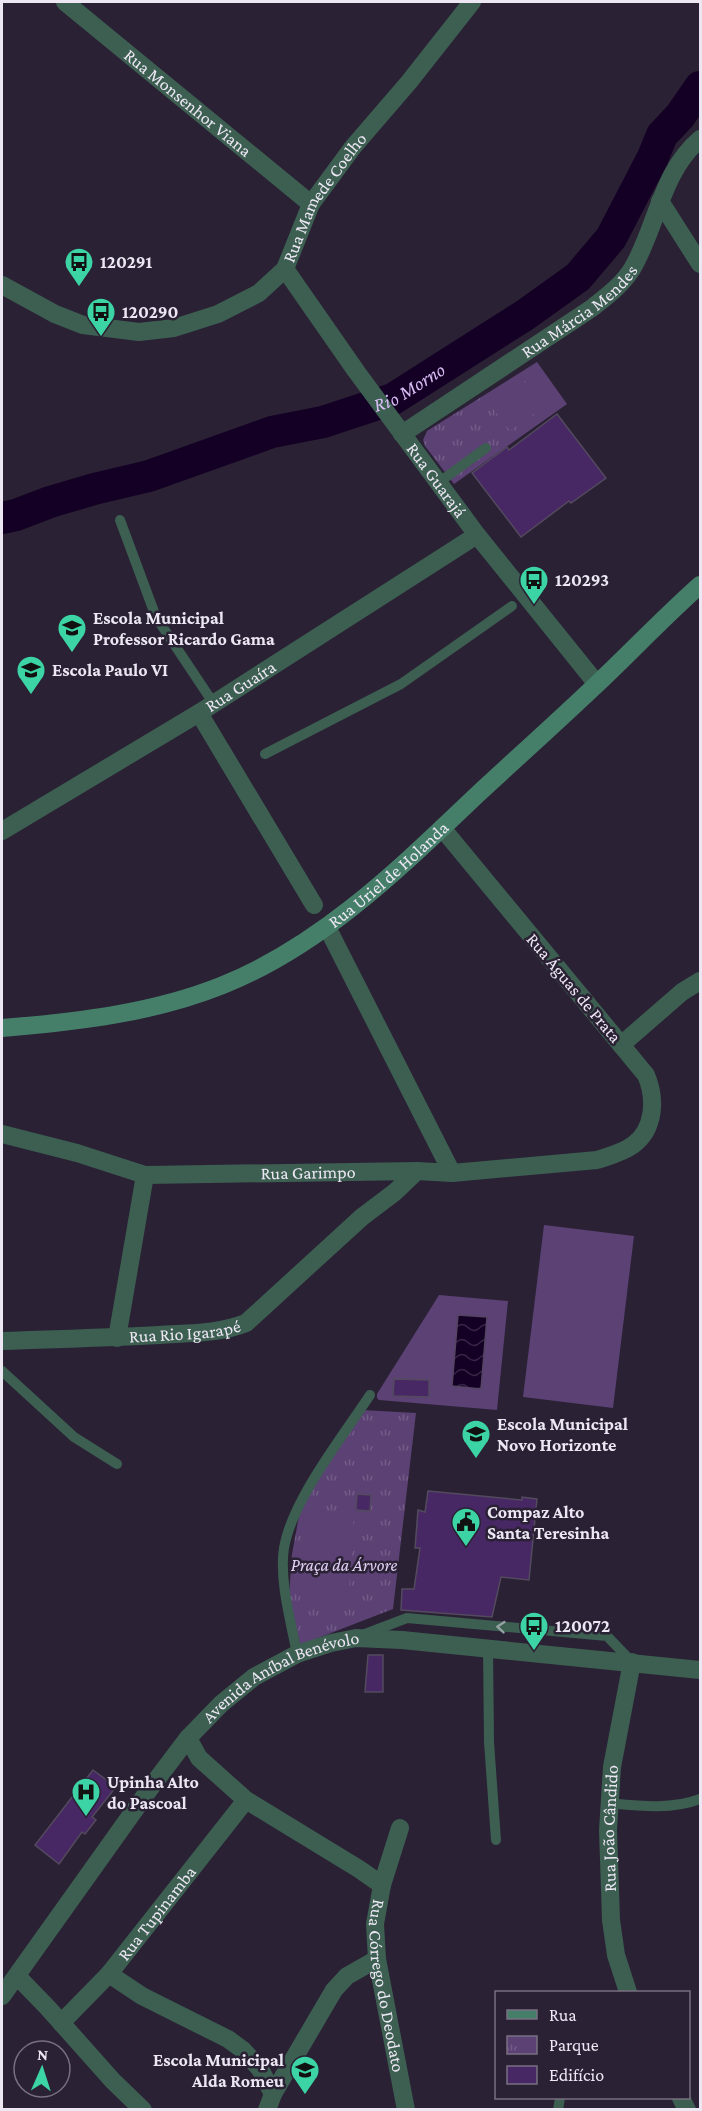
<svg xmlns="http://www.w3.org/2000/svg" width="702" height="2111" font-family="'Crimson Pro',serif">
  <style>
    .park { fill: url(#park-tufts) }
    .pitch { fill: #5b4174 }
    .water { fill: url(#water-waves); stroke: #554563; stroke-width: 1.5 }
    .lines { fill: none; stroke-linecap: round; stroke-linejoin: round }
    .river { stroke: #140025; stroke-width: 32 }
    .building { fill: #482864; stroke: #534a5e; stroke-width: 1.5 }
    .service { stroke: #3c5f51; stroke-width: 10 }
    .minor { stroke: #3c5f51; stroke-width: 18 }
    .tertiary { stroke: #3c5f51; stroke-width: 18 }
    .secondary { stroke: #457f69; stroke-width: 18 }
    .oneway { stroke: #94a3a2 }
    .labels { text-anchor: middle; dominant-baseline: central; stroke-width: 5; stroke-linejoin: round; paint-order: stroke }
    .street-label { font-size: 18px; fill: #ede7f4; stroke: #2a2134 }
    .poi-label { font-size: 18px; font-weight: bold; fill: #ede7f4; stroke: #2a2134; text-anchor: start }
    .park-label { font-size: 18px; font-style: italic; fill: #e2d1f6; stroke: #2a2134 }
    .water-label { font-size: 20px; font-style: italic; fill: #d7bdf4; stroke: #2a2134 }
  </style>
  <defs>
    <pattern id="park-tufts" width="24" height="20" patternUnits="userSpaceOnUse" patternTransform="scale(1.5)"><rect width="24" height="20" fill="#5b4174"/><path d="M3 7l-1-3M5 7V3M7 7l1-3M15 17l-1-3M17 17v-4M19 17l1-3" fill="none" stroke="#735c88"/></pattern>
    <pattern id="water-waves" width="16" height="10" patternUnits="userSpaceOnUse" patternTransform="scale(1.5)"><rect width="16" height="10" fill="#140025"/><path d="M0 5q4-4 8 0t8 0" fill="none" stroke="#362545"/></pattern>
  </defs>
  <rect width="100%" height="100%" fill="#2a2134"/>
  <g class="park">
    <path d="M537 362 567 404 454 484 425 446 423 440 427 431Z"/>
    <path d="M362 1410 416 1413 393 1609 300 1645 289 1596 292 1554 299 1516 307 1498Z"/>
  </g>
  <g class="pitch">
    <path d="M536 374 555 398 510 431 492 407Z"/>
    <path d="M544 1225 634 1236 613 1408 523 1397Z"/>
    <path d="M439 1295 508 1301 497 1410 379 1400 377 1398V1394Z"/>
    <path d="M306 1511 354 1514 348 1603 300 1600Z"/>
  </g>
  <path class="water" d="M458 1315 487 1317 481 1389 452 1386Z"/>
  <g class="lines">
    <path class="river" id="s1" d="M2 518 16 515 50 502 94 489 149 476 272 432 323 422 393 399 525 315 578 277 611 238 653 157 662 135 680 116 700 87"/>
  </g>
  <g class="building">
    <path d="M557 414 606 478 571 503 569 501 521 537 472 473 507 447 509 450Z"/>
    <path d="M394 1379 429 1380V1397L393 1396Z"/>
    <path d="M428 1491 522 1500V1497L537 1499 529 1580 501 1577 492 1617 401 1610 402 1589H414L420 1548H415L418 1510 425 1512Z"/>
    <path d="M357 1494 371 1495 370 1511 356 1510Z"/>
    <path d="M368 1655H383V1692H365Z"/>
    <path d="M93 1770 116 1787 92 1817 96 1820 85 1834 82 1832 59 1864 35 1845Z"/>
  </g>
  <g class="lines">
    <g class="service">
      <path d="M438 483 486 448"/>
      <path d="M120 520 156 617 214 704"/>
      <path d="M265 754 401 684 512 606"/>
      <path d="M2 1371 74 1437 117 1464"/>
      <path d="M365 1634 407 1618 607 1636 632 1662"/>
      <path d="M488 1648 489 1742 496 1840"/>
      <path d="M297 1654C291 1622 279 1580 284 1548 292 1500 343 1436 370 1395"/>
      <path d="M608 1803C639 1806 671 1810 700 1799"/>
      <path d="M558 2110 560 2098"/>
    </g>
    <g class="minor">
      <path id="s2" d="M65 2 311 204"/>
      <path d="M660 201 700 264"/>
      <path id="s3" d="M285 269 356 371 477 535 597 684"/>
      <path id="s4" d="M2 285 55 314 83 325 139 332 174 328 218 314 259 293 285 269 311 204 353 147 409 82 472 2"/>
      <path id="s5" d="M402 434 592 308C607 296 622 285 632 269 657 227 661 172 700 139"/>
      <path d="M199 713 314 905"/>
      <path id="s6" d="M2 831 199 713 477 535"/>
      <path d="M327 927 452 1173"/>
      <path d="M621 1045 682 992 700 981"/>
      <path id="s7" d="M2 1134 77 1153 145 1175 417 1171 452 1173 597 1160C609 1156 622 1153 633 1145 655 1129 656 1098 646 1075L442 828"/>
      <path d="M117 1338 145 1175"/>
      <path id="s8" d="M2 1341C54 1339 107 1338 159 1335 188 1333 218 1334 246 1323L362 1217 395 1192 417 1171"/>
      <path d="M188 1738 199 1758 246 1800 359 1869 382 1885"/>
      <path id="s9" d="M400 1828 382 1885 375 1924 377 1959 406 2110"/>
      <path d="M109 1974 142 1996 228 2039 243 2050 260 2069 273 2094"/>
      <path d="M17 1976 48 2008 113 2081 143 2110"/>
      <path id="s10" d="M628 1992 616 1955 611 1920 608 1830 612 1767 632 1662"/>
      <path id="s11" d="M61 2023 109 1974 246 1800"/>
      <path d="M681 2098 687 2110"/>
      <path d="M267 2110 273 2094 334 1990 347 1976 377 1959"/>
    </g>
    <path class="tertiary" id="s12" d="M2 1996 151 1787 188 1738 221 1704 254 1677 297 1654 331 1643 356 1638 402 1640 700 1670"/>
    <path class="secondary" id="s13" d="M2 1028C76 1022 154 1013 223 985 323 945 402 866 479 793 518 757 557 722 596 685 631 652 664 617 700 585"/>
  </g>
  <defs><path id="oneway-chevron" d="M-2-3.5L2.5 0L-2 3.5" fill="none" stroke-width="1.6" stroke-linecap="round" stroke-linejoin="round" transform="scale(1.5)"/></defs>
  <use class="oneway" href="#oneway-chevron" transform="translate(501 1627) rotate(-175)"/>
  <defs>
    <g id="bus-pin" transform="scale(1.5)"><path d="M0 17L-7.5 6A9.5 9.5 0 1 1 7.5 6Z" fill="#3cd4a4" stroke="#2a2134"/><path d="M-5-6H5V4H4V6H2V4H-2V6H-4V4H-5ZM-3.5-4V0h7V-4ZM-3.5 1.2v1.5H-2V1.2ZM2 1.2v1.5H3.5V1.2Z" fill="#111"/></g>
    <g id="school-pin" transform="scale(1.5)"><path d="M0 17L-7.5 6A9.5 9.5 0 1 1 7.5 6Z" fill="#3cd4a4" stroke="#2a2134"/><path d="M0-5L7-2L0 1L-7-2ZM-4 1L0 2.5L4 1V4Q0 6-4 4Z" fill="#111"/></g>
    <g id="civic-pin" transform="scale(1.5)"><path d="M0 17L-7.5 6A9.5 9.5 0 1 1 7.5 6Z" fill="#3cd4a4" stroke="#2a2134"/><path d="M-.6-6.5H3V-4.5H.6V-3L4-1V1h2V6H-6V1h2V-1L-.6-3ZM-1.2 2.5V6h2.4V2.5Z" fill="#111"/></g>
    <g id="hospital-pin" transform="scale(1.5)"><path d="M0 17L-7.5 6A9.5 9.5 0 1 1 7.5 6Z" fill="#3cd4a4" stroke="#2a2134"/><path d="M-5-5h3v3.5h4V-5h3V5h-3V1.5h-4V5h-3Z" fill="#111"/></g>
  </defs>
  <g fill-rule="evenodd">
    <use href="#bus-pin" x="79" y="262"/>
    <use href="#bus-pin" x="101" y="312"/>
    <use href="#bus-pin" x="534" y="580"/>
    <use href="#school-pin" x="72" y="628"/>
    <use href="#school-pin" x="31" y="670"/>
    <use href="#school-pin" x="476" y="1434"/>
    <use href="#civic-pin" x="466" y="1522"/>
    <use href="#bus-pin" x="534" y="1626"/>
    <use href="#hospital-pin" x="86" y="1792"/>
    <use href="#school-pin" x="305" y="2070"/>
  </g>
  <g class="labels">
    <g class="street-label">
      <text stroke="none"><textPath href="#s2" startOffset="159">Rua Monsenhor Viana</textPath></text>
      <text stroke="none"><textPath href="#s4" startOffset="392">Rua Mamede Coelho</textPath></text>
      <text stroke="none"><textPath href="#s5" startOffset="216">Rua Márcia Mendes</textPath></text>
      <text stroke="none"><textPath href="#s3" startOffset="260">Rua Guarajá</textPath></text>
      <text stroke="none"><textPath href="#s6" startOffset="279">Rua Guaíra</textPath></text>
      <text stroke="none"><textPath href="#s13" startOffset="426">Rua Uriel de Holanda</textPath></text>
      <text transform="translate(574 988) rotate(50)">Rua Águas de Prata</text>
      <text stroke="none"><textPath href="#s7" startOffset="312">Rua Garimpo</textPath></text>
      <text stroke="none"><textPath href="#s8" startOffset="183">Rua Rio Igarapé</textPath></text>
      <text stroke="none"><textPath href="#s12" startOffset="432">Avenida Aníbal Benévolo</textPath></text>
      <text stroke="none"><textPath href="#s10" startOffset="166">Rua João Cândido</textPath></text>
      <text stroke="none"><textPath href="#s11" startOffset="146">Rua Tupinamba</textPath></text>
      <text stroke="none"><textPath href="#s9" startOffset="162">Rua Córrego do Deodato</textPath></text>
    </g>
    <g class="poi-label">
      <text x="100" y="262">120291</text>
      <text x="122" y="312">120290</text>
      <text x="555" y="580">120293</text>
      <text x="93" y="618">Escola Municipal<tspan x="93" dy="21">Professor Ricardo Gama</tspan></text>
      <text x="52" y="670">Escola Paulo VI</text>
      <text x="497" y="1424">Escola Municipal<tspan x="497" dy="21">Novo Horizonte</tspan></text>
      <text x="487" y="1512">Compaz Alto<tspan x="487" dy="21">Santa Teresinha</tspan></text>
      <text x="555" y="1626">120072</text>
      <text x="107" y="1782">Upinha Alto<tspan x="107" dy="21">do Pascoal</tspan></text>
      <text x="284" y="2060" text-anchor="end">Escola Municipal<tspan x="284" dy="21">Alda Romeu</tspan></text>
    </g>
    <g class="park-label">
      <text x="344" y="1565">Praça da Árvore</text>
    </g>
    <g class="water-label">
      <text stroke="none"><textPath href="#s1" startOffset="429">Rio Morno</textPath></text>
    </g>
  </g>
  <rect width="702" height="2111" fill="none" stroke="#ede7f4" stroke-width="6"/>
  <rect x="495" y="1991" width="195" height="108" fill="#2a2134" stroke="#787081" stroke-width="1.5"/>
  <rect x="507" y="2010" width="30" height="9" fill="#457f69" stroke="#787081" stroke-width="1.5"/>
  <text x="549" y="2021" font-size="18" fill="#ede7f4">Rua</text>
  <rect x="507" y="2036" width="30" height="18" fill="url(#park-tufts)" stroke="#787081" stroke-width="1.5"/>
  <text x="549" y="2051" font-size="18" fill="#ede7f4">Parque</text>
  <rect x="507" y="2066" width="30" height="18" fill="#482864" stroke="#787081" stroke-width="1.5"/>
  <text x="549" y="2081" font-size="18" fill="#ede7f4">Edifício</text>
  <g transform="translate(42 2069) rotate(3)"><circle r="28" fill="#2a2134" stroke="#787081" stroke-width="1.5"/>
  <path d="M0-4.5L10 22L0 15L-10 22Z" fill="#3cd4a4"/>
  <text y="-9" font-size="16" font-weight="bold" text-anchor="middle" fill="#ede7f4">N</text>
  </g>
</svg>
